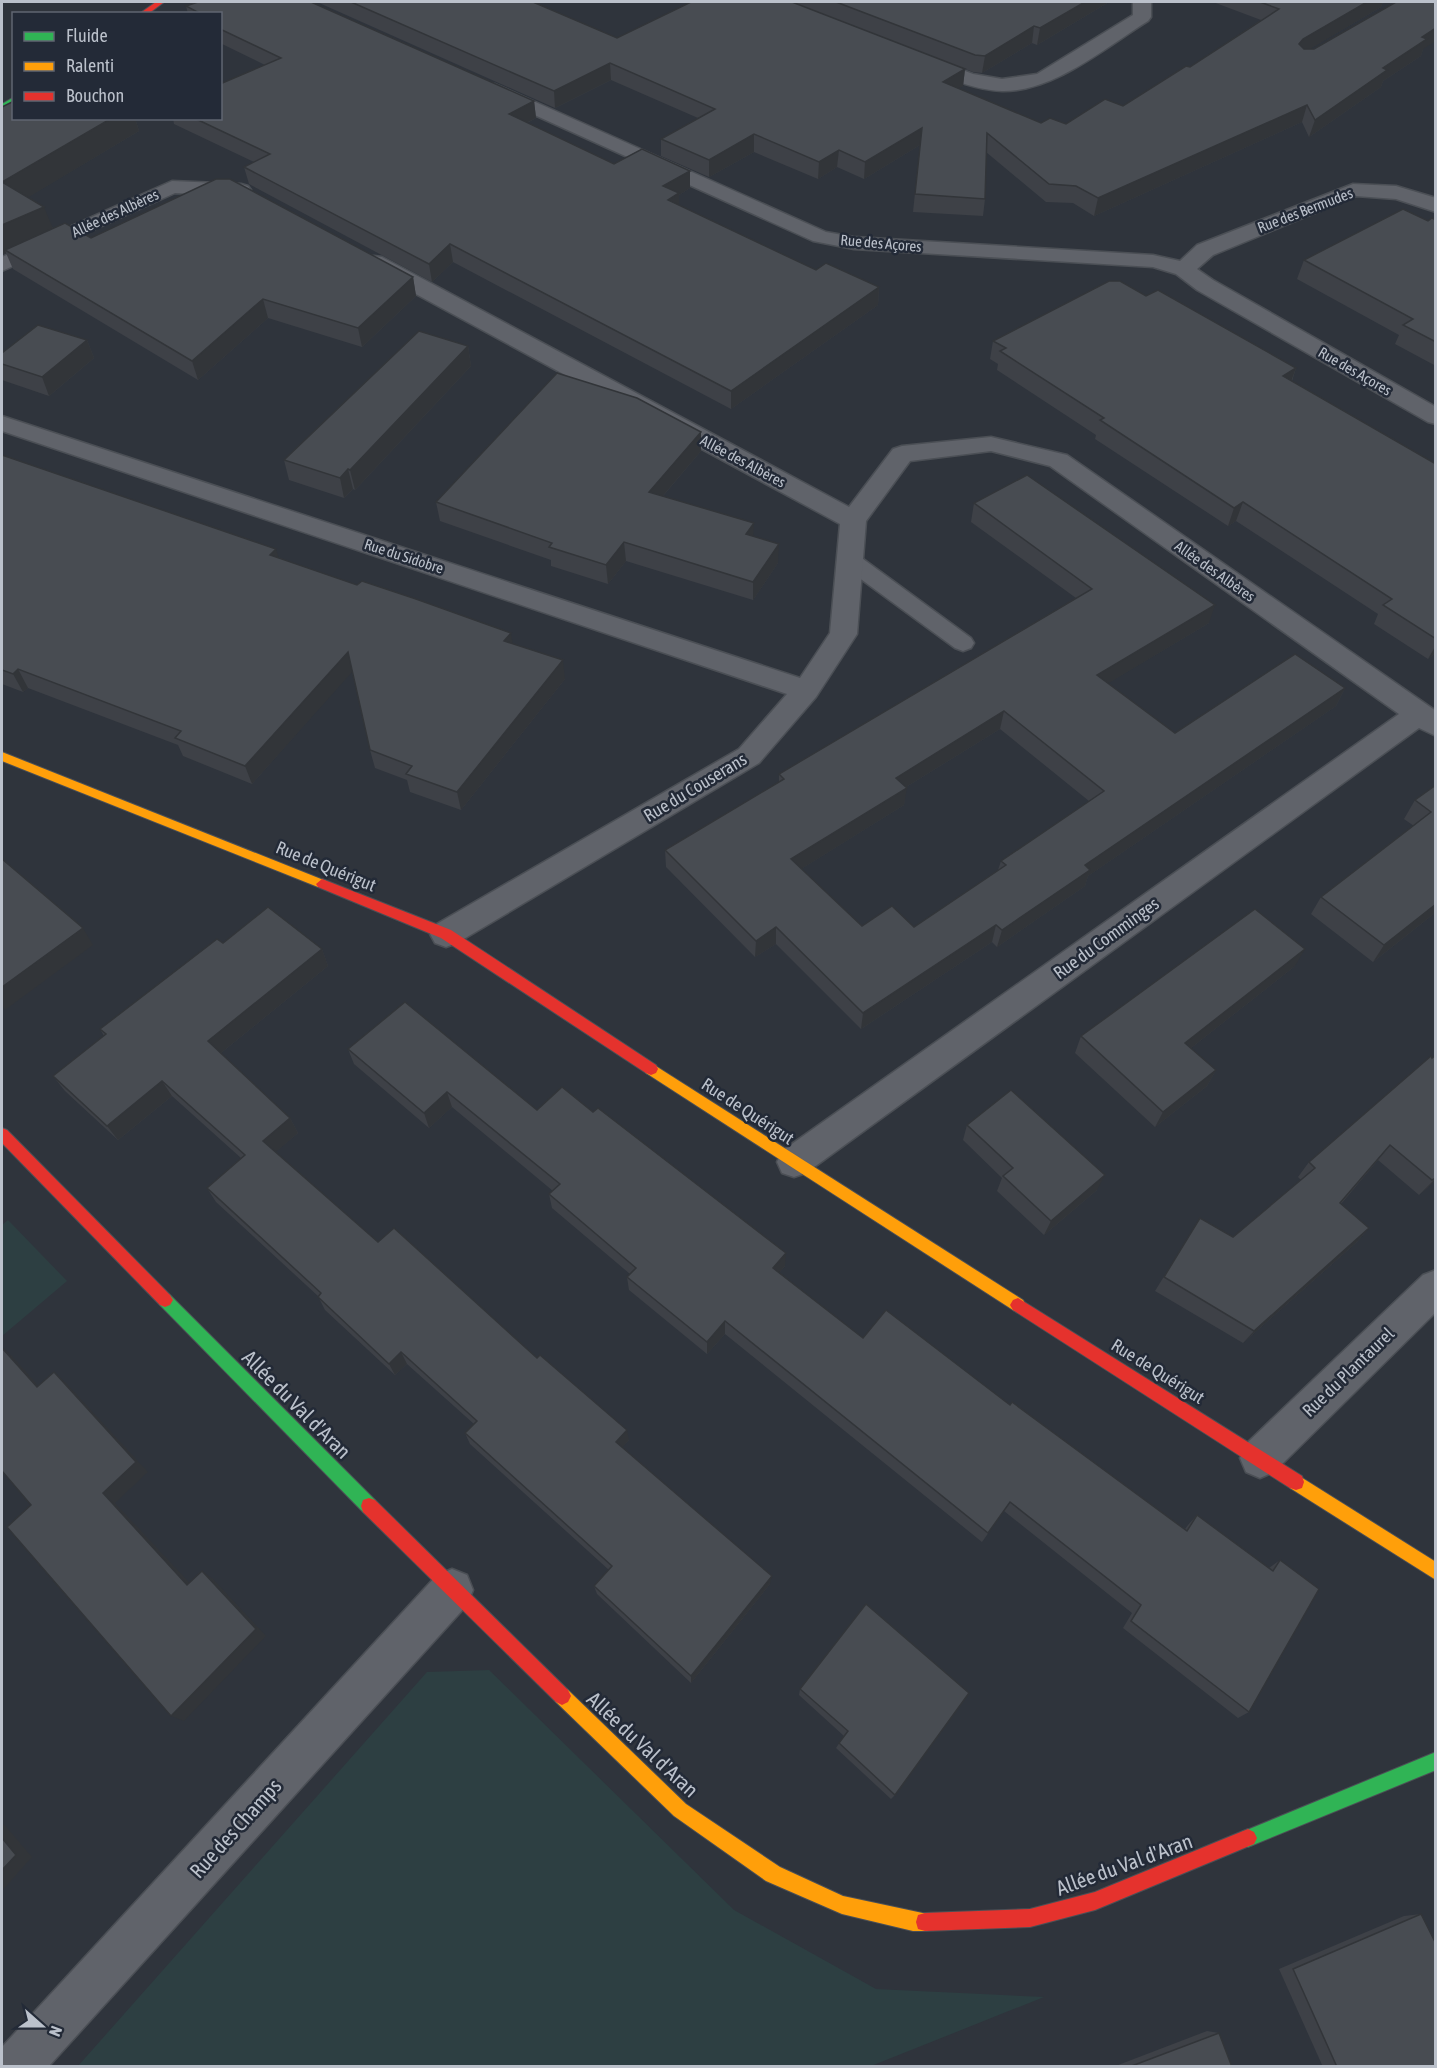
<svg xmlns="http://www.w3.org/2000/svg" width="1437" height="2068" font-family="'Asap Condensed',sans-serif">
  <style>
    .green { fill: #2d3f42 }
    .lines { fill: none; stroke-linecap: round; stroke-linejoin: round }
    .lane-casing { stroke: #4b4f55; stroke-width: 3 }
    .street-casing { stroke: #4b4f55; stroke-width: 3 }
    .fast-casing { stroke: #4b4f55; stroke-width: 2 }
    .slow-casing { stroke: #4b4f55; stroke-width: 2 }
    .jam-casing { stroke: #4b4f55; stroke-width: 2 }
    .lane { fill: #60636a; fill-rule: evenodd }
    .street { fill: #60636a; fill-rule: evenodd }
    .fast { fill: #30b455; fill-rule: evenodd }
    .slow { fill: #ff9f0a; fill-rule: evenodd }
    .jam { fill: #e5322d; fill-rule: evenodd }
    .wall { fill: #3e4147; fill-rule: evenodd }
    .shaded-wall { fill: #323539 }
    .building { fill: #484c52; stroke: #323539; stroke-width: 1.5; fill-rule: evenodd }
    .labels { text-anchor: middle; dominant-baseline: central; stroke-width: 5; stroke-linejoin: round; paint-order: stroke }
    .far-street-label { font-size: 15px; fill: #bbc1cb; stroke: #232a37 }
    .street-label { font-size: 18px; fill: #bbc1cb; stroke: #232a37 }
    .near-street-label { font-size: 21px; fill: #bbc1cb; stroke: #232a37 }
  </style>
  <rect width="100%" height="100%" fill="#2f343c"/>
  <g class="green">
    <path d="M8 1220 67 1281 2 1336V1225Z"/>
    <path d="M489 1670 734 1910 876 1989 1044 1997 871 2066H78L427 1672Z"/>
  </g>
  <g class="lines">
    <g class="lane-casing">
      <path id="lane" d="M851 554 859 556 971 638 974 643 971 648 963 651 955 648 843 566 840 561 843 556Z"/>
    </g>
    <g class="street-casing">
      <g id="street">
        <path d="M1133 2H1151V17L1148 21C1106 47 1054 92 1002 91 971 90 942 75 914 64L912 60 914 56 921 54 973 74 1002 79 1037 74 1133 15Z"/>
        <path d="M495 84 826 232 854 237 1153 255 1180 261 1197 245 1353 184 1396 186 1436 198V212L1396 199 1356 196 1213 255 1197 269 1213 280 1436 407V424L1428 422 1197 290 1176 274 1153 267 854 249 813 241 488 94 485 90 488 86Z"/>
        <path d="M172 181 241 184 248 186 251 190 248 194 241 196 175 193 2 271V257Z"/>
        <path d="M374 256 382 257 849 507 893 449 902 446 991 437 1067 455 1436 711V736L1419 728 806 1173 794 1177 782 1173 777 1162 782 1151 1399 714 1050 466 991 451 910 461 866 521 857 634 816 697 759 763 457 943 446 947 435 943 430 934 435 925 739 749 787 694 2 431V416L800 678 830 633 840 524 366 267 363 262 366 257Z"/>
        <path d="M1436 1270V1312L1274 1472 1260 1478 1246 1472 1240 1458 1246 1444 1423 1275Z"/>
        <path d="M452 1569 467 1575 473 1590 467 1605 49 2066H2V2047L437 1575Z"/>
      </g>
    </g>
    <g class="fast-casing">
      <g id="fast">
        <path d="M14 97V103L2 109V104Z"/>
        <path d="M165 1293 170 1295 375 1500 377 1506 375 1512 369 1514 363 1512 160 1305 157 1300 160 1295Z"/>
        <path d="M1436 1752V1770L1248 1847 1242 1844 1239 1838 1242 1832Z"/>
      </g>
    </g>
    <g class="slow-casing">
      <g id="slow">
        <path d="M2 752 326 881 328 884 326 887H318L2 761Z"/>
        <path d="M651 1063 1023 1300 1026 1305 1023 1310 1018 1312 1013 1310 646 1073 644 1069 646 1065Z"/>
        <path d="M1296 1474 1436 1562V1580L1290 1488 1288 1482 1290 1476Z"/>
        <path d="M562 1687 568 1690 686 1804 780 1867 843 1896 932 1915 934 1922 932 1929 925 1931H913L842 1914 766 1881 674 1816 556 1702 553 1696 556 1690Z"/>
      </g>
    </g>
    <g class="jam-casing">
      <g id="jam">
        <path d="M156 2H164L148 14H139Z"/>
        <path d="M322 879 451 930 656 1065 658 1069 656 1073 651 1075 646 1073 441 938 318 887 316 884Z"/>
        <path d="M2 1128 7 1130 170 1295 173 1300 170 1305 165 1307 160 1305 2 1143Z"/>
        <path d="M1018 1298 1302 1476 1304 1482 1302 1488 1296 1490 1290 1488 1013 1310 1010 1305 1013 1300Z"/>
        <path d="M369 1498 375 1500 568 1690 571 1696 568 1702 562 1705 556 1702 363 1512 361 1506 363 1500Z"/>
        <path d="M1248 1829 1254 1832 1257 1838 1254 1844 1095 1910 1030 1927 925 1931 918 1929 916 1922 918 1915 925 1913 1030 1909 1095 1892Z"/>
      </g>
    </g>
    <use href="#lane" class="lane"/>
    <use href="#street" class="street"/>
    <use href="#fast" class="fast"/>
    <use href="#slow" class="slow"/>
    <use href="#jam" class="jam"/>
  </g>
  <g class="wall">
    <path d="M198 2H311L534 101 536 118 527 123 614 164 642 149 690 171V188L679 195V205L816 270 826 263 879 287 878 305 731 409 453 262 432 282 249 184 244 167 254 162 174 124 173 118H220V84L265 65 220 43V14H188L186 6Z"/>
    <path d="M317 2H533L617 38 792 2H1109L1037 45 1032 43 982 73 973 72 965 69 963 86 958 88 1041 123 1066 124 1123 106 1190 67 1261 20 1213 2H1383L1381 7 1309 49H1423L1421 56 1383 81 1381 87 1309 137 1302 122 1094 216 1073 203 1046 202 986 152 985 199 983 216 913 212 920 145 864 179 837 167 818 179 754 152 709 177 661 156V139L698 118 611 80 555 108Z"/>
    <path d="M2 107 14 118H135L139 131 28 197 53 228 91 238 413 277 416 296 362 347 268 318 198 380 13 269 6 253 2 255Z"/>
    <path d="M1436 220V366L1395 344 1399 335 1297 279 1304 260 1428 221Z"/>
    <path d="M1146 296 1296 368 1292 381 1436 464V653L1428 659 1374 624 1378 614 1236 521 1228 526 1095 439 1096 435 997 370 998 364 990 359 993 341Z"/>
    <path d="M87 340 94 358 49 396 2 380V353Z"/>
    <path d="M468 346 471 366 355 490 353 489 344 498 289 480 284 460Z"/>
    <path d="M701 451 663 496 753 537 778 563 753 600 626 561 608 584 551 566V560L440 521 436 502Z"/>
    <path d="M2 455 513 644 565 679 461 810 410 792 407 780 375 768 370 750 352 671 252 784 183 756 178 745 28 688 23 692 2 684Z"/>
    <path d="M974 503 1209 623 1108 683 1175 733 1345 688 1336 706 1088 876 1085 886 997 947 992 942 861 1029 776 944 755 957 666 867 665 850 779 783V774L1076 598 971 522ZM1000 729 1089 801 1001 861 998 870 914 927 862 926 801 869 904 805 906 787Z"/>
    <path d="M1436 785V912L1373 962 1311 914 1321 897 1414 826 1404 819 1415 800Z"/>
    <path d="M223 943 322 949 328 966 221 1053 290 1118 298 1133 275 1152 378 1242 629 1440 622 1447 770 1584 691 1683 597 1594 594 1586 609 1570 470 1444 465 1433 474 1424 407 1364 395 1375 325 1310 318 1296 216 1202 207 1188 241 1158 172 1096 118 1140 65 1091 53 1076 104 1036 100 1029Z"/>
    <path d="M1295 966 1191 1048 1216 1070 1207 1086 1155 1127 1075 1053 1081 1036Z"/>
    <path d="M348 1049 537 1110 785 1266 779 1273 863 1338 1010 1405 1185 1529 1188 1525 1197 1515 1269 1568 1280 1560 1249 1712 1238 1718 1123 1628 1132 1613 1004 1511 982 1542 725 1334 707 1354 629 1290 627 1277 630 1274 552 1208 549 1194 553 1191 452 1107 429 1128 354 1064Z"/>
    <path d="M1436 1055V1180L1419 1195 1378 1160 1341 1204 1369 1228 1357 1242 1243 1343 1155 1291 1200 1218 1233 1237 1301 1180 1298 1177 1309 1162Z"/>
    <path d="M967 1125 1097 1190 1044 1235 997 1191 1002 1178 963 1140Z"/>
    <path d="M866 1604 895 1795 891 1799 836 1748 844 1736 799 1695 800 1689Z"/>
    <path d="M1421 1914 1432 2067H1323L1279 1969 1404 1916Z"/>
    <path d="M1207 2031 1219 2033 1232 2067H1113Z"/>
  </g>
  <g class="shaded-wall">
    <path d="M1085 2H1109L1037 45 1040 28Z"/>
    <path d="M1367 2H1383L1381 7 1298 56 1299 44 1303 39Z"/>
    <path d="M1034 26 1032 43 982 73 985 56Z"/>
    <path d="M1436 28V41L1423 49 1421 56 1383 81 1381 87 1309 137 1315 120 1422 37Z"/>
    <path d="M610 63 611 80 555 108 554 91Z"/>
    <path d="M965 69 963 86 941 99 943 82Z"/>
    <path d="M534 101 536 118 510 131 509 114Z"/>
    <path d="M1307 105 1302 122 1094 216 1098 198Z"/>
    <path d="M112 118H135L139 131 12 207 2 182Z"/>
    <path d="M922 128 920 145 864 179 865 162Z"/>
    <path d="M754 134V152L709 177V160Z"/>
    <path d="M839 150 837 167 818 179 819 162Z"/>
    <path d="M690 171V188L679 195V211L668 217 663 186Z"/>
    <path d="M44 207 54 231 5 250 6 253 2 255V225Z"/>
    <path d="M450 244 453 262 432 282 429 264Z"/>
    <path d="M413 277 416 296 362 347 358 328Z"/>
    <path d="M879 287 878 305 731 409V391Z"/>
    <path d="M263 299 268 318 198 380 192 361Z"/>
    <path d="M87 340 94 358 49 396 42 377Z"/>
    <path d="M468 346 471 366 355 490 350 470Z"/>
    <path d="M1296 368 1289 387 1283 376Z"/>
    <path d="M701 432V451L650 511 649 492Z"/>
    <path d="M348 469 353 489 344 498 340 478Z"/>
    <path d="M1243 502 1236 521 1228 526 1234 508Z"/>
    <path d="M754 523 753 542 746 534Z"/>
    <path d="M624 542 626 561 608 584 606 565Z"/>
    <path d="M779 544 778 563 753 600V582Z"/>
    <path d="M276 549 282 568 270 555Z"/>
    <path d="M1215 605 1209 623 1092 693 1097 675Z"/>
    <path d="M511 633 514 652 504 641Z"/>
    <path d="M1436 645V653L1428 659Z"/>
    <path d="M348 652 353 671 252 784 245 766Z"/>
    <path d="M563 660 565 679 461 810 457 792Z"/>
    <path d="M18 669 28 688 23 692 13 674Z"/>
    <path d="M1345 688 1336 706 1088 876 1085 886 997 947 1002 930 1085 865Z"/>
    <path d="M1004 711 1000 729 893 795 896 778Z"/>
    <path d="M907 788 904 805 790 876 791 859Z"/>
    <path d="M1436 904V912L1373 962 1384 945Z"/>
    <path d="M996 925 992 942 861 1029 863 1013Z"/>
    <path d="M776 927V944L755 957 756 941Z"/>
    <path d="M83 928 93 945 5 1010 2 1005V987Z"/>
    <path d="M322 949 328 966 216 1057 208 1041Z"/>
    <path d="M1305 949 1295 966 1177 1059 1185 1043Z"/>
    <path d="M1216 1070 1207 1086 1155 1127 1163 1112Z"/>
    <path d="M162 1081 172 1096 118 1140 107 1126Z"/>
    <path d="M447 1092 452 1107 429 1128 424 1113Z"/>
    <path d="M290 1118 298 1133 271 1156 263 1141Z"/>
    <path d="M1105 1175 1097 1190 1044 1235 1051 1221Z"/>
    <path d="M1436 1178V1180L1419 1195Z"/>
    <path d="M1369 1228 1357 1242 1243 1343 1254 1331Z"/>
    <path d="M786 1253 785 1266 772 1281 773 1268Z"/>
    <path d="M725 1321V1334L707 1354V1342Z"/>
    <path d="M2 1347 12 1356 50 1399 37 1387Z"/>
    <path d="M401 1352 407 1364 395 1375 389 1364Z"/>
    <path d="M54 1372 67 1384 148 1472 115 1503 199 1593 187 1585 103 1493Z"/>
    <path d="M627 1430 629 1440 618 1452 616 1442Z"/>
    <path d="M202 1571 213 1579 266 1636 184 1721 171 1716Z"/>
    <path d="M772 1576 770 1584 691 1683V1676Z"/>
    <path d="M2 1822 32 1857 2 1891Z"/>
  </g>
  <g class="building">
    <path d="M198 2H311L534 101 509 114 614 164 642 149 690 171 663 186 679 193 668 200 816 270 826 263 879 287 731 391 450 244 429 264 244 167 270 154 194 118H220V84L281 58 220 29V14H201L186 6Z"/>
    <path d="M351 2H533L617 38 691 2H792L965 69 943 82 1041 123 1050 118 1066 124 1105 99 1123 106 1186 66 1190 67 1279 9 1260 2H1367L1303 39 1299 44 1304 49H1314L1396 2H1436V28L1422 37 1427 39 1383 68 1387 70 1315 120 1307 105 1098 198 1076 186 1049 184 987 133 985 199 915 194 922 128 865 162 839 150 819 162 754 134 709 160 661 139 715 109 610 63 554 91Z"/>
    <path d="M836 2H1085L1040 28 1034 26 985 56 975 55Z"/>
    <path d="M14 101V118H112L2 182 44 207 2 225V107Z"/>
    <path d="M216 179H230L413 277 358 328 263 299 192 361 5 250 65 223 91 238Z"/>
    <path d="M1403 209 1428 221 1432 218 1436 220V342L1403 325 1413 319 1304 260Z"/>
    <path d="M1109 281H1120L1146 296 1158 290 1296 368 1283 376 1436 464V639L1383 605 1392 599 1243 502 1234 508 1100 420 1104 418 1000 351 1006 348 993 341Z"/>
    <path d="M38 325 87 340 42 377 2 364V353Z"/>
    <path d="M419 331 468 346 350 470 348 469 340 478 284 460Z"/>
    <path d="M557 373 637 398 701 432 649 492 754 523 746 534 779 544 753 582 624 542 606 565 549 547 552 543 436 502Z"/>
    <path d="M2 455 276 549 270 555 357 585 362 581 416 599 511 633 504 641 563 660 457 792 406 774 412 766 370 750 348 652 245 766 175 738 181 731 18 669 13 674 2 670Z"/>
    <path d="M1027 475 1215 605 1097 675 1175 733 1295 654 1345 688 1085 865 1090 870 1002 930 996 925 863 1013 776 927 756 941 665 850 784 779 779 774 1092 589 974 503ZM1004 711 1104 791 1001 861 1006 865 914 927 892 906 862 926 791 859 907 788 896 778Z"/>
    <path d="M1436 785V904L1384 945 1321 897 1431 812 1415 800Z"/>
    <path d="M2 859 83 928 2 987Z"/>
    <path d="M268 907 322 949 208 1041 290 1118 263 1141 378 1242 394 1228 537 1358 540 1355 627 1430 616 1442 772 1576 691 1676 594 1586 612 1566 465 1433 477 1421 401 1352 389 1364 318 1297 321 1293 207 1188 245 1155 162 1081 107 1126 53 1076 106 1034 100 1029 217 939 223 943Z"/>
    <path d="M1255 909 1305 949 1185 1043 1216 1070 1163 1112 1081 1036Z"/>
    <path d="M405 1002 537 1110 562 1087 593 1112 598 1108 786 1253 773 1268 863 1338 886 1310 1010 1405 1012 1402 1187 1531 1197 1515 1273 1571 1280 1560 1319 1589 1249 1712 1131 1621 1141 1605 1010 1502 988 1533 725 1321 707 1342 627 1277 636 1268 549 1194 560 1184 447 1092 424 1113 348 1049Z"/>
    <path d="M1436 1055V1178L1432 1180 1390 1145 1340 1203 1369 1228 1254 1331 1164 1277 1200 1218 1233 1237 1315 1168 1309 1162 1431 1056 1432 1058Z"/>
    <path d="M1011 1090 1105 1175 1051 1221 1003 1176 1013 1168 967 1125Z"/>
    <path d="M2 1348 37 1387 54 1372 136 1462 103 1493 187 1585 202 1571 256 1629 171 1716 7 1527 31 1505 2 1471Z"/>
    <path d="M866 1604 969 1693 895 1795 839 1743 848 1731 800 1689Z"/>
    <path d="M2 1838 16 1855 2 1870Z"/>
    <path d="M1421 1914 1436 1944V2065L1432 2067H1337L1293 1969Z"/>
    <path d="M1219 2033 1232 2067H1129Z"/>
  </g>
  <g class="labels">
    <g class="far-street-label">
      <text transform="translate(1305 210) rotate(-21)">Rue des Bermudes</text>
      <text transform="translate(115 213) rotate(-25)">Allée des Albères</text>
      <text transform="translate(881 243) rotate(5)">Rue des Açores</text>
      <text transform="translate(1355 371) rotate(30)">Rue des Açores</text>
      <text transform="translate(743 461) rotate(28)">Allée des Albères</text>
      <text transform="translate(404 556) rotate(18)">Rue du Sidobre</text>
      <text transform="translate(1215 571) rotate(35)">Allée des Albères</text>
    </g>
    <g class="street-label">
      <text transform="translate(695 787) rotate(-31)">Rue du Couserans</text>
      <text transform="translate(326 866) rotate(22)">Rue de Quérigut</text>
      <text transform="translate(1106 938) rotate(-36)">Rue du Comminges</text>
      <text transform="translate(748 1111) rotate(33)">Rue de Quérigut</text>
      <text transform="translate(1158 1371) rotate(32)">Rue de Quérigut</text>
      <text transform="translate(1348 1372) rotate(-44)">Rue du Plantaurel</text>
    </g>
    <g class="near-street-label">
      <text transform="translate(297 1404) rotate(45)">Allée du Val d'Aran</text>
      <text transform="translate(643 1744) rotate(43)">Allée du Val d'Aran</text>
      <text transform="translate(235 1828) rotate(-48)">Rue des Champs</text>
      <text transform="translate(1124 1864) rotate(-20)">Allée du Val d'Aran</text>
    </g>
  </g>
  <rect width="1437" height="2068" fill="none" stroke="#bbc1cb" stroke-width="6"/>
  <rect x="12" y="12" width="210" height="108" fill="#232a37" stroke="#606672" stroke-width="1.5"/>
  <rect x="24" y="32" width="30" height="9" fill="#30b455" stroke="#606672" stroke-width="1.5"/>
  <text x="66" y="42" font-size="18" fill="#bbc1cb">Fluide</text>
  <rect x="24" y="62" width="30" height="9" fill="#ff9f0a" stroke="#606672" stroke-width="1.5"/>
  <text x="66" y="72" font-size="18" fill="#bbc1cb">Ralenti</text>
  <rect x="24" y="92" width="30" height="9" fill="#e5322d" stroke="#606672" stroke-width="1.5"/>
  <text x="66" y="102" font-size="18" fill="#bbc1cb">Bouchon</text>
  <g transform="translate(42 2026) rotate(111)" stroke="#232a37" stroke-width="4.5" paint-order="stroke">
  <path d="M0-4.5L10 22L0 15L-10 22Z" fill="#bbc1cb"/>
  <text y="-9" font-size="16" font-weight="bold" text-anchor="middle" fill="#bbc1cb">N</text>
  </g>
</svg>
